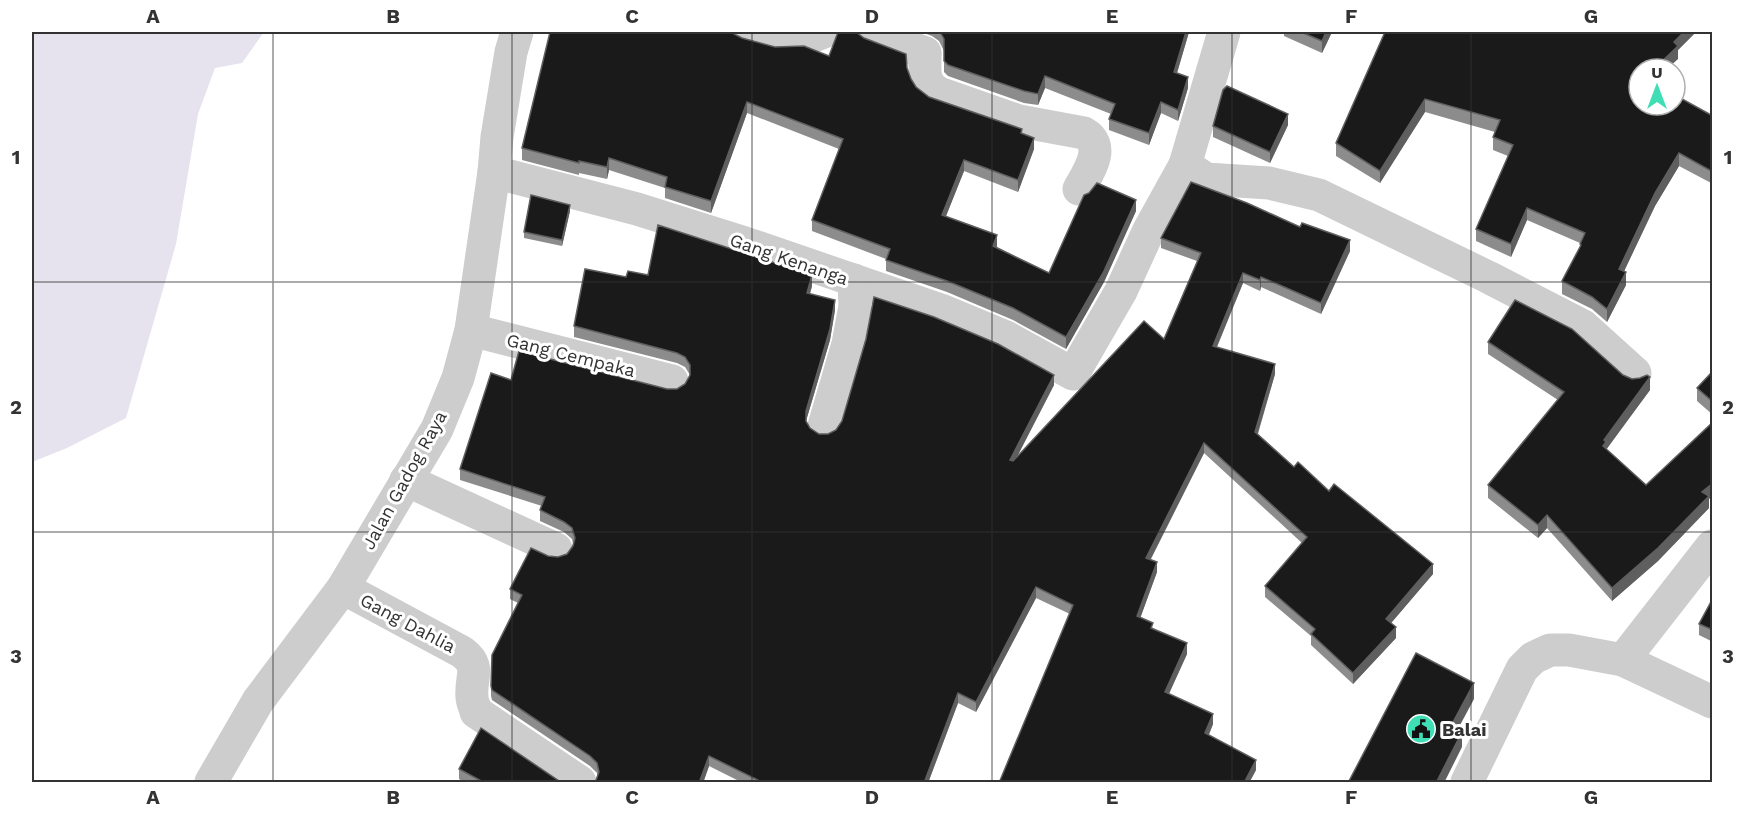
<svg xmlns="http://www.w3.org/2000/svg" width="1744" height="814" font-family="'Work Sans',sans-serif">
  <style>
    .green { fill: #e6e2ee }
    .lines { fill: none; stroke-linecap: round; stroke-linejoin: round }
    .minor { stroke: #cdcdcd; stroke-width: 33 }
    .wall { fill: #8c8c8c }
    .shaded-wall { fill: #5f5f5f }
    .building { fill: #1a1a1a; stroke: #5f5f5f; stroke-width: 1.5 }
    .grid { fill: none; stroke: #333; stroke-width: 1.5; stroke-opacity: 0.55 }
    .labels { text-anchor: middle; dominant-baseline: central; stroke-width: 6; stroke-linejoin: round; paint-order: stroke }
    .street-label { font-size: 18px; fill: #333; stroke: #fff }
    .poi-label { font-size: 18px; font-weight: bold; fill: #333; stroke: #fff; text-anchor: start }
    .neatline { fill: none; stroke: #333; stroke-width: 2 }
    .grid-label { font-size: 20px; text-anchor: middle; font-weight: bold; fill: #333 }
  </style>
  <rect width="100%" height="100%" fill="#fff"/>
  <path class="green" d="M32 32H264L242 63 215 68 198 114 176 244 126 418 67 448 32 462Z"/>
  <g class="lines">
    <g class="minor">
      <path d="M747 32C777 41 795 45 824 32"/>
      <path d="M871 32 925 53"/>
      <path d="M925 53C925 72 922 83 939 93L1019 121 1084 133C1107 146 1088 173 1079 189"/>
      <path d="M1185 165 1206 179 1269 183 1319 195 1488 277 1583 326 1635 373"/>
      <path d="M494 172 637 209 745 243 941 310 1006 337 1073 374 1121 291 1149 230 1185 165 1224 32"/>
      <path d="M471 330 672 381"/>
      <path d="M824 426 848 344 855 306 854 280"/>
      <path d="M406 480 556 549"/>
      <path d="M343 588 462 652C482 667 470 676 472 697 472 702 475 707 476 712L580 782"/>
      <path d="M1623 660 1712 546"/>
      <path d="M211 782 258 701 343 588 437 429 458 378 471 330 494 172 497 137 511 52 517 32"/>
      <path d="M1467 782 1522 669 1533 658 1550 650H1569L1623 660 1712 702"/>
    </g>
  </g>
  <g class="wall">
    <path d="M921 32H1189L1177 73 1188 88 1178 121 1161 113 1149 145 1109 130V119L1111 114 1045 88 1038 105 1024 103 948 76 944 72V51L939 41 932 36Z"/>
    <path d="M1284 32H1332L1322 53 1284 36Z"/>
    <path d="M1385 32H1696L1678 50V59L1639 69V105L1711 115 1713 112V184L1679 166 1655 206 1624 271 1626 285 1607 322 1592 309 1562 294V281L1580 247V243L1527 220 1511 257 1476 241V229L1508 156 1493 150V137L1495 132 1425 112 1380 183 1336 156V143Z"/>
    <path d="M734 34 742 38 775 47 829 56 864 38 907 68 911 79 916 87 929 97 1022 133 1034 149 1018 192 964 171 946 216 997 246V247L1049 273 1136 211 1104 282 1066 349 1013 320 947 292 886 271V259L812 231V220L839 149 747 113 711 213 665 198V188L609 170 607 179 579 173V175L522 160V148Z"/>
    <path d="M1288 125 1270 163 1213 137V126Z"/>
    <path d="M570 211 562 246 524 238V232Z"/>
    <path d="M1161 238 1350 251 1321 314 1261 287 1260 291 1243 283 1217 347 1275 374 1258 434 1294 467 1329 491 1433 574 1391 623 1396 638 1353 684 1311 645V636L1265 597V586L1302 543 1204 453 1151 559 1157 572 1140 618 1187 654 1169 694 1213 724 1209 735 1256 770 1249 783H999L1070 614 1036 598 976 712 958 703 928 783H743L709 766 703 783H595L597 777V773L590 766 492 700 491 696V686L518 603 510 599V589L548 556 558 557 567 554 573 544 572 539 564 532 540 521V510L542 506 460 480V469L511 380 667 389H677L685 384 690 375 685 367 677 363 574 337V326L626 277 648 275 812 286 810 294 835 310 830 340 806 421 810 428 819 434H828L1054 385 1017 457 1164 339 1197 261 1161 248Z"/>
    <path d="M1488 342 1623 375 1650 390 1606 449 1646 485 1709 499V508L1658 561 1612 601 1547 528 1538 538 1488 498V485L1558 400 1488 354Z"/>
    <path d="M1713 371V415L1697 401V388Z"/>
    <path d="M1713 598V642L1699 635V624Z"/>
    <path d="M459 769 562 783H465L459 779Z"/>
  </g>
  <g class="shaded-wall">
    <path d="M1186 32H1189L1174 83V72Z"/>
    <path d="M1326 32H1332L1322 53V41Z"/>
    <path d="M1684 32H1696L1678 50V59L1667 69H1654L1674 42Z"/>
    <path d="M1045 76V88L1038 105V94Z"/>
    <path d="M1188 77V88L1178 121V110Z"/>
    <path d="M1425 99V112L1380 183V171Z"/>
    <path d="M747 102V113L711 213V201Z"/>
    <path d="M1161 102V113L1149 145V133Z"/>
    <path d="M1288 114V125L1270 163V152Z"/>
    <path d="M1034 138V149L1018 192V180Z"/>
    <path d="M1679 153V166L1655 206 1619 282V269L1655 193Z"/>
    <path d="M609 158V170L607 179V167Z"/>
    <path d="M964 160V171L942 226V215Z"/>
    <path d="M1136 200V211L1104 282 1066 349V337Z"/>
    <path d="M570 205V211L562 246V240Z"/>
    <path d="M1527 208V220L1511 257V244Z"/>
    <path d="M997 235V246L993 257V246Z"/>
    <path d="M1350 240V251L1321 314V303Z"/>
    <path d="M1626 272V285L1607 322V309Z"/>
    <path d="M1243 273V283L1213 356V346Z"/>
    <path d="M812 275V286L807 303V293Z"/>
    <path d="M1261 277V287L1260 291V280Z"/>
    <path d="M835 300V310L830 340 806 421V411Z"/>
    <path d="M1275 364V374L1255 442V432Z"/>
    <path d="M1054 375V385L1010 470V460Z"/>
    <path d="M1650 377V390L1606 450 1603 459 1604 440Z"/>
    <path d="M1204 443V453L1146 568V558Z"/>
    <path d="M1713 483V496L1709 499V508L1658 561 1612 601V588L1702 492Z"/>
    <path d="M1547 515V528L1538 538V525Z"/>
    <path d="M1157 562V572L1137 627V616Z"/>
    <path d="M1433 564V574L1386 629V619Z"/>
    <path d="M1036 587V598L976 712V702Z"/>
    <path d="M1396 627V638L1353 684V673Z"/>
    <path d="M1187 643V654L1165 702V692Z"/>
    <path d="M1474 683V699L1451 742V726Z"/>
    <path d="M958 693V703L928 783H924Z"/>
    <path d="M1213 714V724L1205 743V733Z"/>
    <path d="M1462 732V747L1444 783H1436Z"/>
    <path d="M709 756V766L703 783H699Z"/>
    <path d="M1256 760V770L1249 783H1244Z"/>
  </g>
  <g class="building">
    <path d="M550 32H733L734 34 742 38 775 47 804 46 829 56 838 32H856L864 38 906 54 907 68 911 79 916 87 929 97 1022 129 1021 133 1034 138 1018 180 964 160 942 215 997 235 993 246 1049 273 1084 195 1089 193 1097 183 1136 200 1104 271 1066 337 1013 308 947 281 886 260 890 249 812 220 843 139 747 102 711 201 665 187 667 177 609 158 607 167 579 161V163L522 148Z"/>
    <path d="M940 32H1186L1174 72 1188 77 1178 110 1161 102 1149 133 1109 119 1115 104 1045 76 1038 94 1024 91 948 65 944 61V39Z"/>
    <path d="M1301 32H1326L1322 41Z"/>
    <path d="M1385 32H1684L1674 42 1678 46 1654 69H1639V105H1675V95L1711 115 1713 112V172L1679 153 1655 193 1619 269 1626 272 1607 309 1592 297 1562 281 1581 245 1580 244 1585 233 1527 208 1511 244 1476 229 1513 145 1493 137 1500 120 1425 99 1380 171 1336 143Z"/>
    <path d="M1227 86 1288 114 1270 152 1213 126 1223 90Z"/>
    <path d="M1191 182 1247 203 1300 227 1302 223 1350 240 1321 303 1261 277 1260 280 1243 273 1213 346 1275 364 1255 432 1294 467 1298 462 1329 491 1334 484 1433 564 1386 619 1396 627 1353 673 1311 634 1315 629 1265 586 1307 537 1204 443 1146 558 1157 562 1137 616 1153 623 1151 628 1187 643 1165 692 1213 714 1205 733 1256 760 1244 783H999L1073 605 1036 587 976 702 958 693 924 783H764L709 756 699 783H595L599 772 597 763 590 756 492 690 491 686 492 655 522 595 510 589 531 548 548 556 558 557 567 554 573 546 575 538 572 528 564 522 540 510 545 497 460 469 491 373 511 380 519 351 667 389H677L685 384 690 375V365L685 357 677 353 574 326 585 269 626 277 628 271 648 275 658 225 812 275 807 293 835 300 830 329 806 411V421L810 428 819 434H828L836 430 842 421 866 339 874 297 934 317 998 344 1054 375 1010 460 1013 461 1144 321 1164 339 1201 253 1161 238Z"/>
    <path d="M531 195 570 205 562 240 524 232Z"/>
    <path d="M1515 300 1572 329 1623 375 1632 379 1640 378 1647 375 1650 377 1604 440 1606 442 1603 446 1646 485 1713 422V483L1702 492 1709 496 1658 548 1612 588 1547 515 1538 525 1488 485 1564 392 1488 342Z"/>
    <path d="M1713 371V402L1697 388Z"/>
    <path d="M1713 598V630L1699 624Z"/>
    <path d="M1416 653 1474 683 1451 726 1462 732 1436 783H1348Z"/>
    <path d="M481 728 562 783H485L459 769Z"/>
  </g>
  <path class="grid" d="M273 32V782M512 32V782M752 32V782M992 32V782M1232 32V782M1471 32V782M32 282H1712M32 532H1712"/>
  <defs>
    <g id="civic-disc" transform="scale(1.5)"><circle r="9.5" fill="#40deb5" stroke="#fff"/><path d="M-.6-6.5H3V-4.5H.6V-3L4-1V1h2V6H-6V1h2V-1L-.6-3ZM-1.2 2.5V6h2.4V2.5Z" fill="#111"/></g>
  </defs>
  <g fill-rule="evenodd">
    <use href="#civic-disc" x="1421" y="729"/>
  </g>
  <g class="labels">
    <g class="street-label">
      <text transform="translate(789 259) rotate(19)">Gang Kenanga</text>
      <text transform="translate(571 355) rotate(14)">Gang Cempaka</text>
      <text transform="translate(404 480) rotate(-61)">Jalan Gadog Raya</text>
      <text transform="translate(408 623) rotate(28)">Gang Dahlia</text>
    </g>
    <g class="poi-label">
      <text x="1442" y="729">Balai</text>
    </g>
  </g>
  <rect width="1744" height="814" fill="none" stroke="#ffffff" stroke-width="66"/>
  <g transform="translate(1657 87)"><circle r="28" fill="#ffffff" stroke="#adadad" stroke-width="1.5"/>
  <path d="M0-4.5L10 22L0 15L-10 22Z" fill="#40deb5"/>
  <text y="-9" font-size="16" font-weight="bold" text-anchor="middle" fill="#333333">U</text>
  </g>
  <rect x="33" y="33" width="1678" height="748" class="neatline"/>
  <g class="grid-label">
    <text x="153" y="23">A</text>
    <text x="393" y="23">B</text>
    <text x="632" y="23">C</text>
    <text x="872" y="23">D</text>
    <text x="1112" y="23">E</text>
    <text x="1351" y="23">F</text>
    <text x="1591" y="23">G</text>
    <text x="16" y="164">1</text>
    <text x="1728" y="164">1</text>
    <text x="16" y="414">2</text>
    <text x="1728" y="414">2</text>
    <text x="16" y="663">3</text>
    <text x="1728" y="663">3</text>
    <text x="153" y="804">A</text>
    <text x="393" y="804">B</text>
    <text x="632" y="804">C</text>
    <text x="872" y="804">D</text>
    <text x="1112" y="804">E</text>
    <text x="1351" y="804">F</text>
    <text x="1591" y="804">G</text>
  </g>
</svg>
